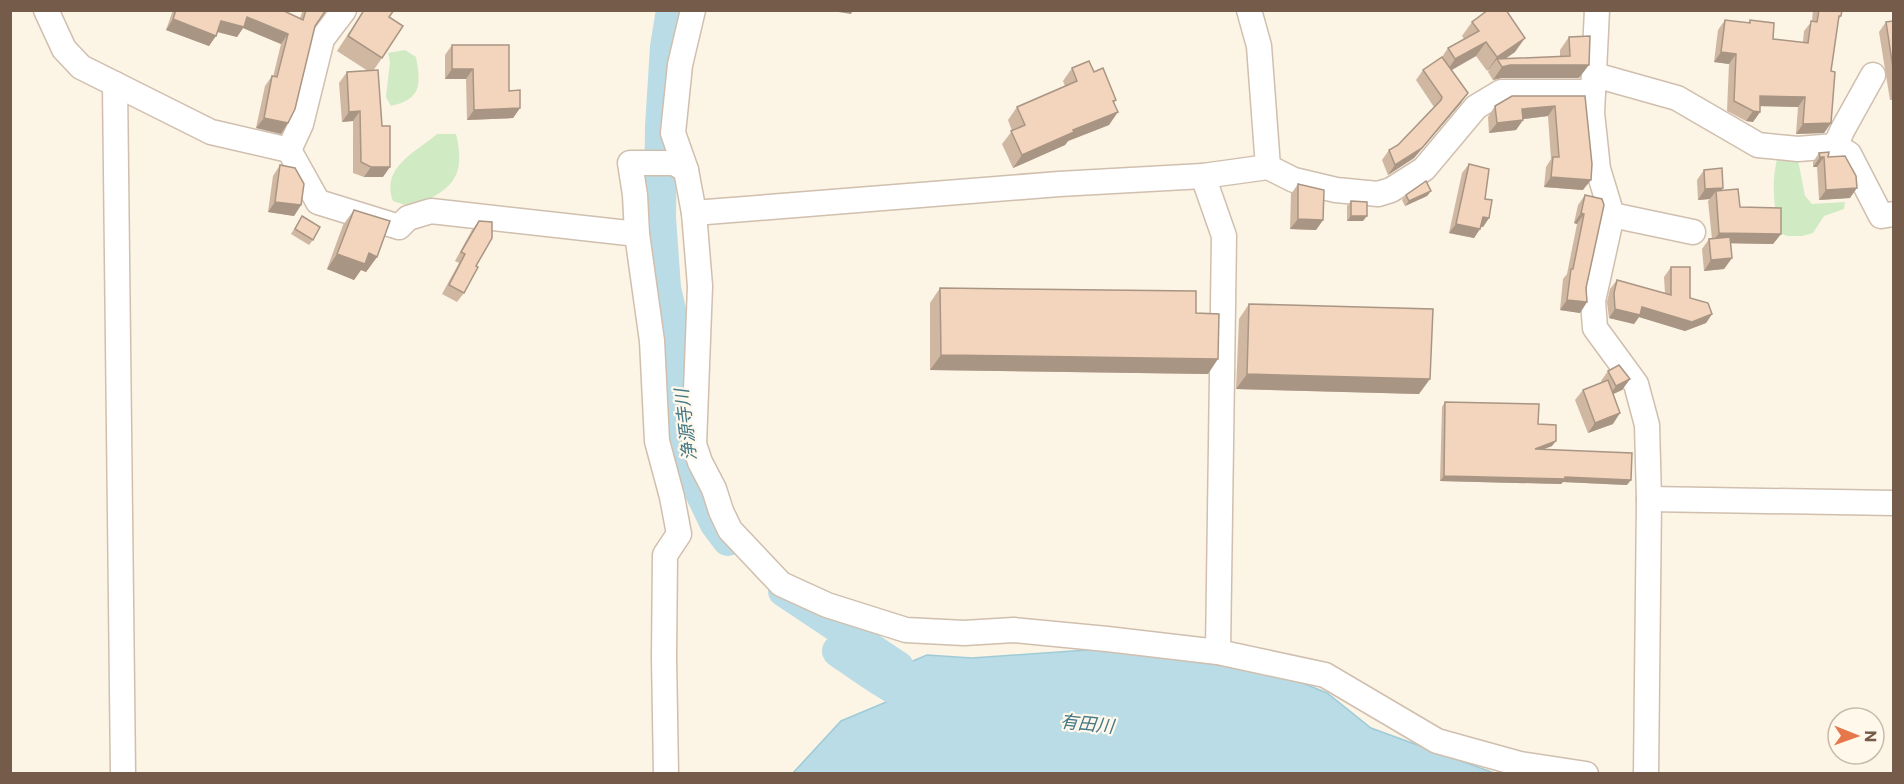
<svg xmlns="http://www.w3.org/2000/svg" width="1904" height="784" font-family="Commissioner,'Noto Sans JP',sans-serif">
  <style>
    .green { fill: #d0eac3 }
    .water { fill: #b9dce6; stroke: #9fcbd8; stroke-width: 1.5 }
    .lines { fill: none; stroke-linecap: round; stroke-linejoin: round }
    .river { stroke: #b9dce6; stroke-width: 32 }
    .minor-casing { stroke: #d0bfae; stroke-width: 27 }
    .minor { stroke: #fff; stroke-width: 24 }
    .wall { fill: #d0b7a2 }
    .shaded-wall { fill: #a99584 }
    .building { fill: #f2d5bc; stroke: #a99584; stroke-width: 1.5 }
    .labels { text-anchor: middle; dominant-baseline: central; stroke-width: 4.5; stroke-linejoin: round; paint-order: stroke }
    .water-label { font-size: 18px; font-style: italic; fill: #437988; stroke: #fff8eb }
  </style>
  <rect width="100%" height="100%" fill="#fcf4e5"/>
  <g class="green">
    <path d="M405 50 416 57C421 84 422 99 391 106L386 97 390 62 388 53Z"/>
    <path d="M437 134H456C467 179 450 191 411 207L393 201C381 167 415 153 437 134Z"/>
    <path d="M1786 155 1798 160 1805 196 1812 204 1845 202 1844 209 1824 216 1813 233 1802 236H1787L1780 233C1774 209 1771 184 1777 159Z"/>
  </g>
  <path class="water" d="M1101 649 1278 673 1327 693 1371 728 1494 773 792 774 841 721 903 695 907 681 898 667 927 655 972 658Z"/>
  <g class="lines">
    <g class="river">
      <path d="M672 10 666 47 661 127 660 218 665 288 673 324 684 439 690 470 716 524 728 540"/>
      <path d="M784 591 898 667 838 651C871 674 902 698 942 707"/>
    </g>
    <g class="minor-casing">
      <g id="minor">
        <path d="M46 10 64 49 81 67 211 132 289 150 318 202 399 227 408 218 431 211 637 234"/>
        <path d="M693 10 680 65 673 133 686 170 694 213 700 286 694 444 700 462 714 489 721 511 730 530 781 584 827 605 906 630 964 633 1014 630 1107 639 1218 652 1325 675 1437 741 1520 764 1586 774"/>
        <path d="M1249 10 1259 46 1268 167"/>
        <path d="M1597 10 1592 113 1598 169 1612 215 1593 301 1595 328 1636 384 1647 425 1649 499 1646 774"/>
        <path d="M1595 75 1677 98 1758 145 1798 149 1835 146 1849 154 1881 216 1894 214"/>
        <path d="M115 84 123 774"/>
        <path d="M1835 146 1843 129 1873 75"/>
        <path d="M289 150 301 124 322 39 344 10"/>
        <path d="M1203 176 1224 236 1218 652"/>
        <path d="M694 213 1059 184 1203 176 1268 167 1294 180 1336 190 1378 194 1391 190 1424 169 1476 107 1501 92H1593"/>
        <path d="M1612 215 1693 232"/>
        <path d="M1649 499 1894 503"/>
        <path d="M666 774 664 657 665 555 679 534 672 497 657 441 652 341 637 234 635 195 630 163H674L686 170"/>
      </g>
    </g>
    <use href="#minor" class="minor"/>
  </g>
  <g class="wall">
    <path d="M173 10H282L300 18 303 10H326L315 26 288 123 281 134 256 128 265 86 272 76 273 77 281 44 243 28 237 37 217 32 209 46 166 30Z"/>
    <path d="M364 10H394L389 17 382 58 373 71 383 177H364L353 173V121L342 122 339 83 347 72 368 71 337 51Z"/>
    <path d="M1813 10H1842L1841 16 1838 20 1831 71V123L1824 133 1796 134 1798 107 1760 106V112L1753 122 1746 121 1727 111 1729 64 1714 62 1718 30 1725 20 1748 23 1750 20 1773 39 1803 42 1804 31 1812 21Z"/>
    <path d="M1893 21V100H1890L1879 32 1886 22Z"/>
    <path d="M1472 22 1515 52 1505 59 1560 57V50L1569 37 1579 78H1501L1493 80 1488 72 1489 69 1487 71 1476 56 1451 70 1461 103 1414 158 1388 175 1382 160 1389 150 1398 145 1434 107 1416 80 1423 70 1442 57 1448 48 1464 39 1462 36Z"/>
    <path d="M452 45 520 108 513 118 467 120 466 79H445V55Z"/>
    <path d="M1072 68 1094 72 1116 100 1114 103 1109 125 1068 141 1065 145 1013 168 1002 144 1012 131 1008 120 1017 107 1065 86 1063 81Z"/>
    <path d="M1585 96 1583 190 1544 187 1546 167 1551 159 1548 116 1523 119V120L1516 130 1489 133 1488 117 1495 106Z"/>
    <path d="M1819 153 1828 157 1850 198 1819 200 1817 167H1813V162Z"/>
    <path d="M1469 164 1485 199 1489 218 1483 227H1481L1474 238 1449 233 1462 173Z"/>
    <path d="M280 165 301 205 294 216 268 212 273 176Z"/>
    <path d="M1704 170 1722 190 1740 207 1781 234 1773 244 1730 243 1732 258 1724 269 1704 271 1702 249 1709 239H1712L1708 201 1710 199 1698 200 1697 180Z"/>
    <path d="M1298 184 1323 220 1316 230 1290 229 1291 194Z"/>
    <path d="M1431 191 1427 196 1405 206 1402 200 1406 195Z"/>
    <path d="M1585 195 1587 302 1580 313 1560 310 1563 279 1567 274 1577 224 1574 223 1578 205Z"/>
    <path d="M1351 201 1363 221H1347V206Z"/>
    <path d="M354 210 377 257 366 272 361 270 354 280 327 269 343 225Z"/>
    <path d="M302 216 313 240 309 245 291 234Z"/>
    <path d="M479 221 476 266 464 293 457 302 442 294 459 263 455 261 472 230Z"/>
    <path d="M1671 267 1690 298 1712 314 1706 323 1685 331 1639 317 1634 324 1609 318 1607 302 1610 289 1617 280 1665 293 1664 277Z"/>
    <path d="M940 288 1196 313 1208 374 930 370V303Z"/>
    <path d="M1249 304 1419 394 1236 389 1239 319Z"/>
    <path d="M1608 371 1630 379 1622 390 1613 394V424L1588 433 1575 400 1583 390 1602 382 1601 381Z"/>
    <path d="M1445 402 1538 424 1552 446 1544 449 1627 485 1563 482 1561 484 1440 481 1442 407Z"/>
  </g>
  <g class="shaded-wall">
    <path d="M826 10H853L851 14Z"/>
    <path d="M247 17 288 34 281 44 243 28 237 37 214 31 221 21Z"/>
    <path d="M173 19 216 36 209 46 166 30Z"/>
    <path d="M1525 38 1515 52 1499 63 1497 59 1489 69 1487 71 1497 57Z"/>
    <path d="M1486 42 1476 56 1445 74 1455 59Z"/>
    <path d="M1721 52 1736 54 1729 64 1714 62Z"/>
    <path d="M1510 65H1589L1579 78H1501L1493 80 1502 67Z"/>
    <path d="M452 69H473L466 79H445Z"/>
    <path d="M1468 93 1461 103 1414 158 1388 175 1395 165Z"/>
    <path d="M1760 96 1805 97 1798 107 1753 106Z"/>
    <path d="M1555 106 1548 116 1515 120 1522 109Z"/>
    <path d="M520 108 513 118 467 120 474 110Z"/>
    <path d="M360 111 353 121 342 122 349 112Z"/>
    <path d="M1753 111 1760 112 1753 122 1746 121Z"/>
    <path d="M1118 112 1109 125 1068 141 1065 145 1013 168 1022 155 1073 130Z"/>
    <path d="M264 118 288 123 281 134 256 128Z"/>
    <path d="M1523 120 1516 130 1489 133 1497 123Z"/>
    <path d="M1831 123 1824 133 1796 134 1803 124Z"/>
    <path d="M1820 157H1824L1817 167H1813Z"/>
    <path d="M371 167H390L383 177H364Z"/>
    <path d="M1551 177 1591 180 1583 190 1544 187Z"/>
    <path d="M1723 188 1716 198V191L1710 199 1698 200 1705 189Z"/>
    <path d="M1857 188 1850 198 1819 200 1826 190Z"/>
    <path d="M1431 191 1427 196 1405 206 1409 201Z"/>
    <path d="M275 202 301 205 294 216 268 212Z"/>
    <path d="M1581 213 1584 214 1577 224 1574 223Z"/>
    <path d="M1351 216H1367L1363 221H1347Z"/>
    <path d="M1483 217 1489 218 1483 227 1477 226Z"/>
    <path d="M1298 219 1323 220 1316 230 1290 229Z"/>
    <path d="M1456 224 1480 229 1474 238 1449 233Z"/>
    <path d="M1719 233 1781 234 1773 244 1712 243Z"/>
    <path d="M369 253 377 257 366 272 361 270 354 280 327 269 337 254Z"/>
    <path d="M1732 258 1724 269 1704 271 1711 260Z"/>
    <path d="M1567 300 1587 302 1580 313 1560 310Z"/>
    <path d="M1642 307 1712 314 1706 323 1685 331 1639 317 1634 324 1609 318 1615 309Z"/>
    <path d="M941 355 1218 359 1208 374 930 370Z"/>
    <path d="M1247 374 1430 379 1419 394 1236 389Z"/>
    <path d="M1630 379 1622 390 1609 396 1616 386Z"/>
    <path d="M1620 413 1613 424 1588 433 1595 423Z"/>
    <path d="M1556 441 1552 446 1531 454 1535 449Z"/>
    <path d="M1444 476 1565 477 1631 480 1627 485 1563 482 1561 484 1440 481Z"/>
  </g>
  <g class="building">
    <path d="M176 10H282L303 20 306 10H326L315 26 295 109 288 123 264 118 272 76 277 77 288 34 247 17 244 27 221 21 216 36 173 19Z"/>
    <path d="M364 10H394L389 17 403 26 382 58 348 36Z"/>
    <path d="M1488 10H1506L1525 38 1497 57 1486 42 1455 59 1448 48 1479 31 1472 22Z"/>
    <path d="M1819 10H1842L1841 16H1839L1831 71 1835 72 1831 123 1803 124 1805 97 1760 96V112L1753 111 1734 101 1736 54 1721 52 1725 20 1750 23V20L1774 23 1773 39 1808 43 1811 21 1817 22Z"/>
    <path d="M1893 21V68L1886 22Z"/>
    <path d="M1590 36 1589 65H1510L1502 67 1497 59 1570 56 1569 37Z"/>
    <path d="M452 45H509V91L520 90V108L474 110 473 69H452Z"/>
    <path d="M1442 57 1468 93 1422 148 1395 165 1389 150 1398 145 1441 100 1442 97 1423 70Z"/>
    <path d="M1089 61 1094 72 1103 68 1116 100 1113 101 1118 112 1073 130 1074 132 1022 155 1011 131 1025 125 1017 107 1077 81 1072 68Z"/>
    <path d="M378 70 382 126H390V167H371L361 162 360 111 349 112 347 72Z"/>
    <path d="M1512 96H1585L1592 164 1591 180 1551 177 1553 157H1559L1555 106 1522 109 1523 120 1497 123 1495 106Z"/>
    <path d="M1829 152 1828 157 1845 156 1856 176 1857 188 1826 190 1824 157H1820L1819 153Z"/>
    <path d="M1469 164 1489 169 1485 199 1492 200 1489 218 1483 217 1480 229 1456 224Z"/>
    <path d="M280 165 295 168 304 184 301 205 275 202Z"/>
    <path d="M1722 168 1723 188 1705 189 1704 170Z"/>
    <path d="M1426 181 1431 191 1409 201 1406 195Z"/>
    <path d="M1298 184 1324 190 1323 220 1298 219Z"/>
    <path d="M1738 189 1740 207 1781 208V234L1719 233 1716 191Z"/>
    <path d="M1585 195 1602 199 1604 205 1586 288 1587 302 1567 300 1571 269H1573L1584 214 1581 213Z"/>
    <path d="M1351 201 1367 202V216H1351Z"/>
    <path d="M354 210 390 221 377 257 369 253 365 264 337 254Z"/>
    <path d="M302 216 320 227 313 240 295 229Z"/>
    <path d="M479 221 492 222V238L476 266 478 267 464 293 449 285 465 254 461 252Z"/>
    <path d="M1730 237 1732 258 1711 260 1709 239Z"/>
    <path d="M1671 267H1690V298L1708 303 1712 314 1692 322 1642 307 1640 315 1615 309 1614 293 1617 280 1671 295Z"/>
    <path d="M940 288 1196 291V313L1219 314 1218 359 941 355Z"/>
    <path d="M1249 304 1433 309 1430 379 1247 374Z"/>
    <path d="M1619 365 1630 379 1616 386 1608 371Z"/>
    <path d="M1608 380 1620 413 1595 423 1583 390Z"/>
    <path d="M1445 402 1539 404 1538 424 1556 425V441L1535 449 1632 453 1631 480 1565 477V479L1444 476Z"/>
  </g>
  <g class="labels">
    <g class="water-label">
      <text transform="translate(685 425) rotate(-97)">浄源寺川</text>
      <text transform="translate(1087 723) rotate(6)">有田川</text>
    </g>
  </g>
  <rect width="1904" height="784" fill="none" stroke="#755c4a" stroke-width="24"/>
  <g transform="translate(1856 736) rotate(91)"><circle r="28" fill="#fff8eb" stroke="#c8baab" stroke-width="1.5"/>
  <path d="M0-4.5L10 22L0 15L-10 22Z" fill="#e6774a"/>
  <text y="-9" font-size="16" font-weight="bold" text-anchor="middle" fill="#755c4a">N</text>
  </g>
</svg>
